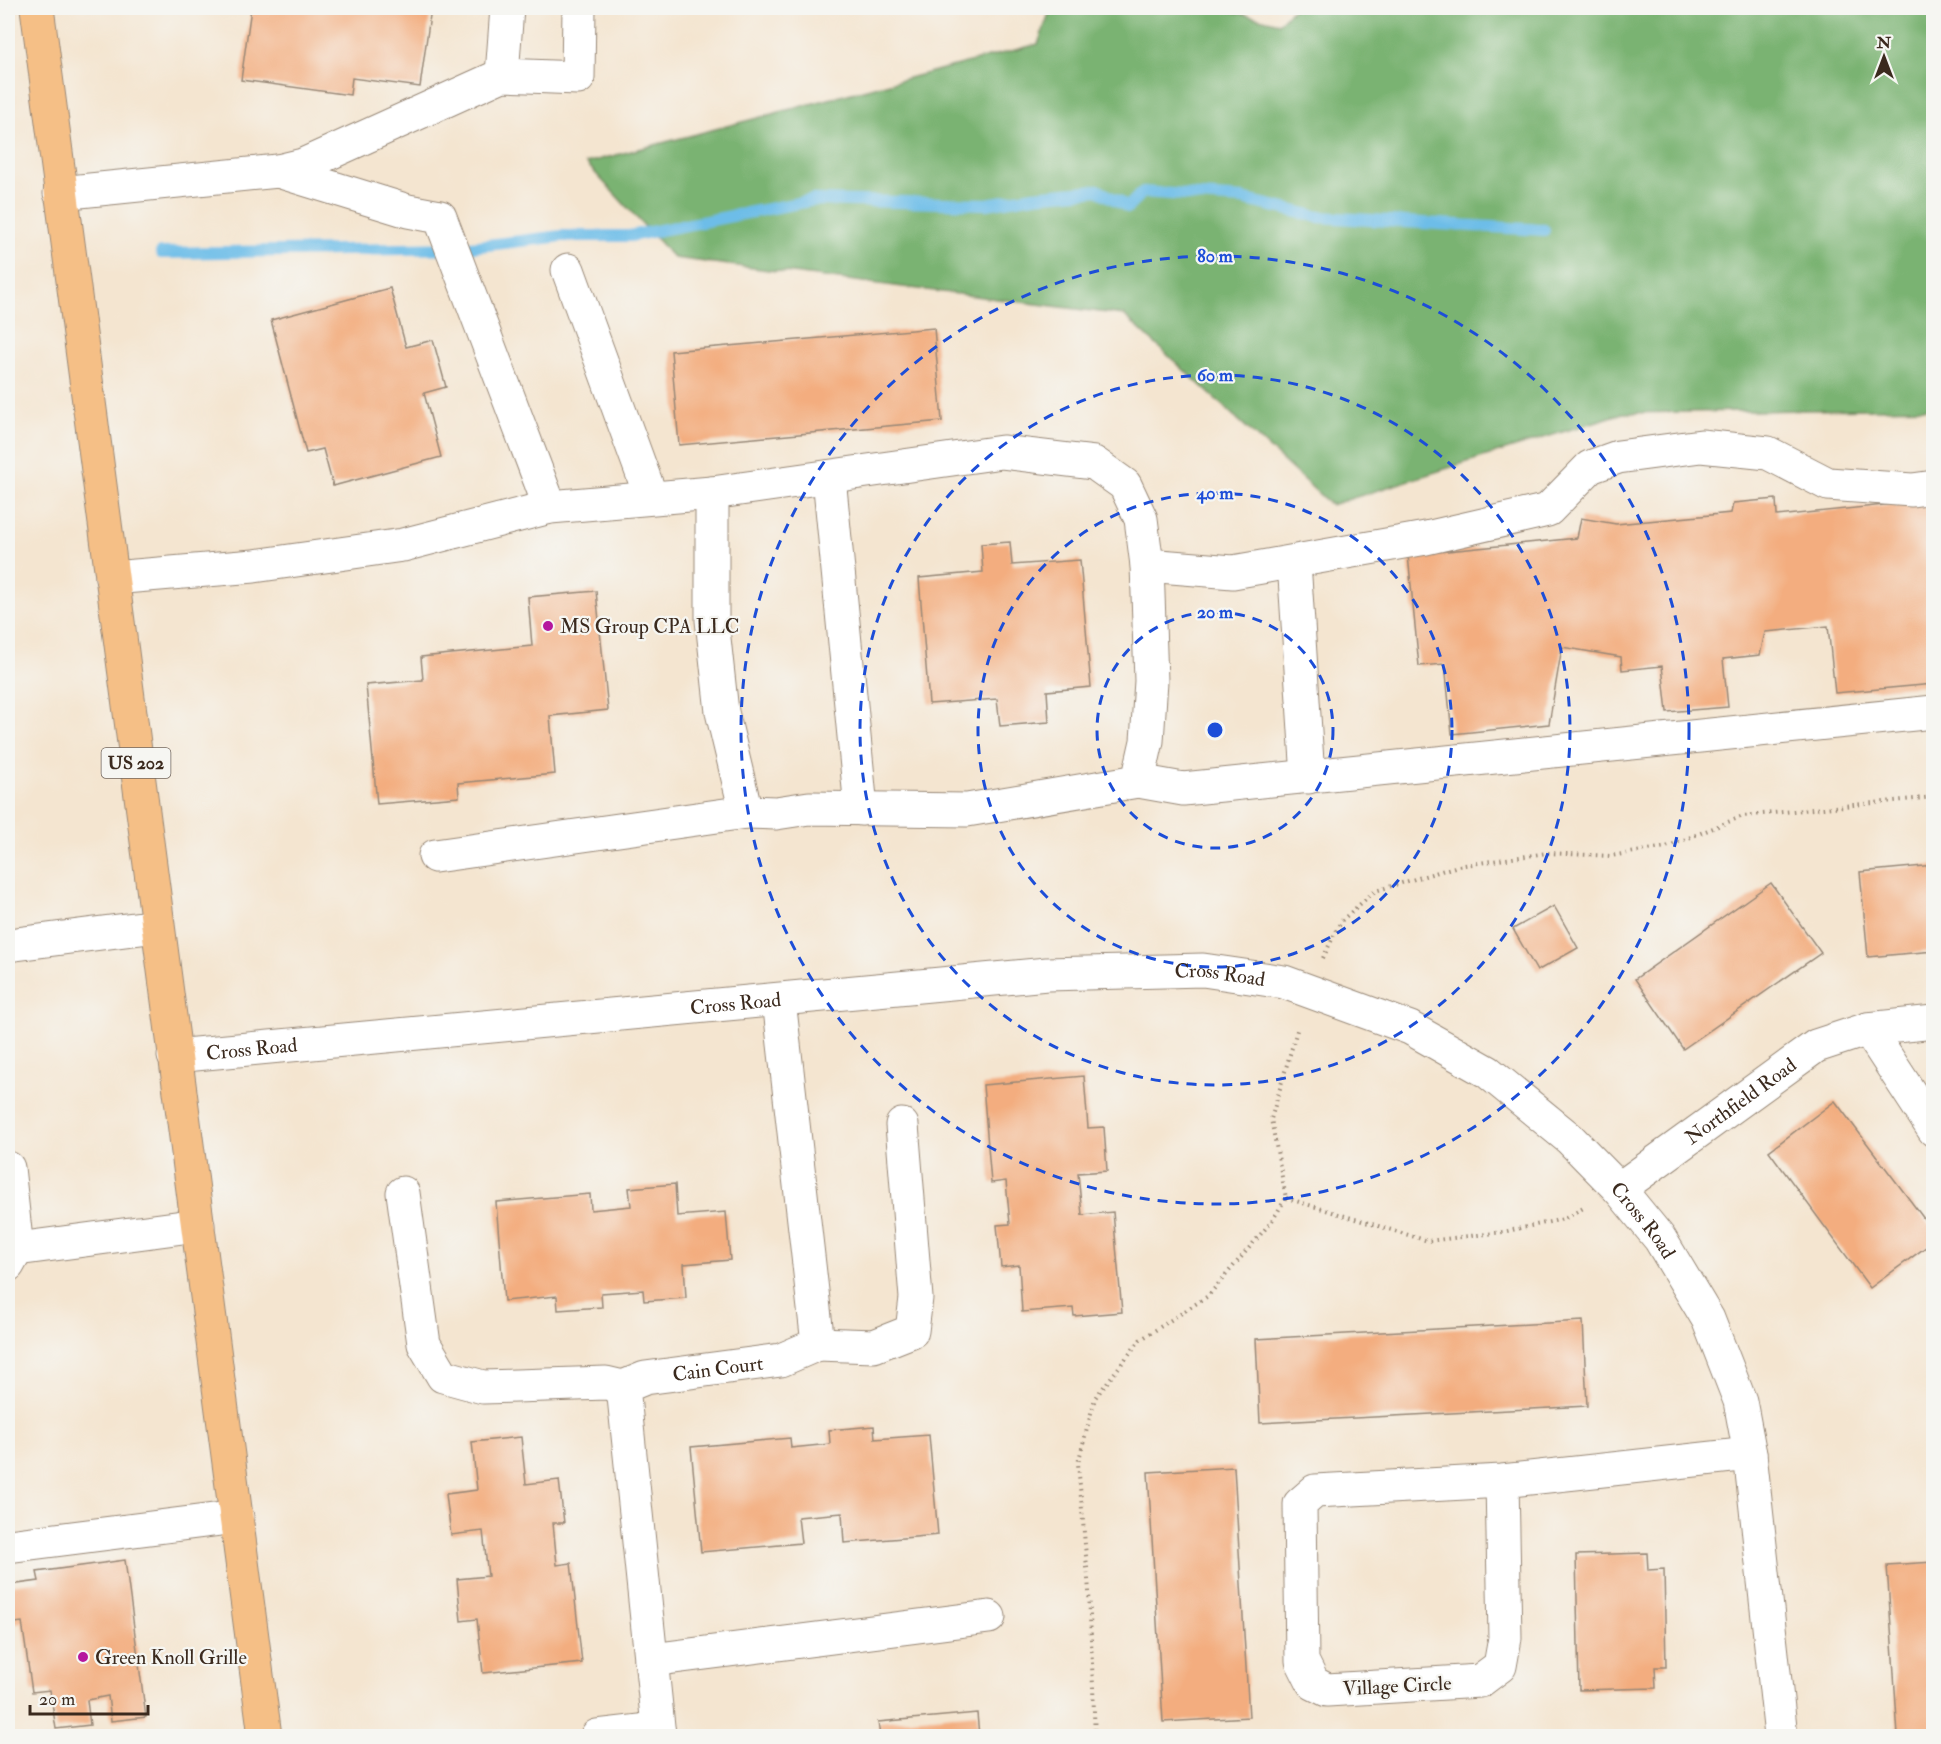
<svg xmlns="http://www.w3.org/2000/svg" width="1941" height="1744" font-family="'IM FELL Double Pica',serif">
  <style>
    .forest { fill: #7ab372; stroke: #5a6e48; stroke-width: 1.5 }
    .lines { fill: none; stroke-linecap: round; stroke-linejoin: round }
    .stream { stroke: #6dbde8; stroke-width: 12 }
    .building { fill: #f3ad7f }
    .minor-casing { stroke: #988877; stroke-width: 35 }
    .highway-casing { stroke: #988877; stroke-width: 35 }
    .path { stroke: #988877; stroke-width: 4; stroke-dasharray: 1.5 4.5; stroke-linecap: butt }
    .minor { stroke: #fff; stroke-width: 33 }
    .highway { stroke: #f5bf86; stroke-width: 33 }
    .ring { fill: none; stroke: #1d4ed8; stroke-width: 3; stroke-dasharray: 10 8 }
    .poi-dot { fill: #b5179e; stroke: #f6f6f2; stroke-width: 2 }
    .labels { text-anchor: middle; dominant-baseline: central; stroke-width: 4.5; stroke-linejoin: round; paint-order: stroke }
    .shield { fill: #f6f6f2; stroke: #73675e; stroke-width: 1.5 }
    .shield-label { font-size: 18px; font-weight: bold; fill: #3b2a1e }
    .poi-label { font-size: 20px; fill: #3b2a1e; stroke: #f6f6f2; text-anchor: start }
    .street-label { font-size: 20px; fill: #3b2a1e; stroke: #f6f6f2 }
    .centre { fill: #1d4ed8; stroke: #f6f6f2; stroke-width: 3 }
    .ring-label { font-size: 18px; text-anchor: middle; font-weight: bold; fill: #1d4ed8; stroke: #f6f6f2; stroke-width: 4.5; stroke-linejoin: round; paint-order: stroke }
  </style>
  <rect width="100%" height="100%" fill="#f6f6f2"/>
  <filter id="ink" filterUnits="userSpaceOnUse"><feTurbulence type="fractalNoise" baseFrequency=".0167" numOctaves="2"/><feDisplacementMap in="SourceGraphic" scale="12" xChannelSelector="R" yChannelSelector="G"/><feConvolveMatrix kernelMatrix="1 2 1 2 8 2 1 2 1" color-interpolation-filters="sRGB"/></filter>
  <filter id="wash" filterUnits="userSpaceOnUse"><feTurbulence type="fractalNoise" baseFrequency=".008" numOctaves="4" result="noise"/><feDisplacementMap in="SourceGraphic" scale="24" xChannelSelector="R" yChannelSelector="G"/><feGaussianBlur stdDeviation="1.35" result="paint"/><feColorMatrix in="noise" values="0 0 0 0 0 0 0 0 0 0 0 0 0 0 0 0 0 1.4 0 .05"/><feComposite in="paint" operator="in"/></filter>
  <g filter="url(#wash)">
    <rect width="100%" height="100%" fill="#f4e5d0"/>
    <path class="forest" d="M1051 8H1219L1279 23 1294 8H1933V408L1623 413 1331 505 1124 315 674 258 586 163 1038 44Z"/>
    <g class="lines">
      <path class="stream" d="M161 253 462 248 562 236H630L814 200 987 204 1034 196 1098 190 1128 207 1143 192 1242 199 1319 217 1544 230"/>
    </g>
    <g id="blocks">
      <g class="building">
        <path d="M251 8H431L420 87 352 78 350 95 241 80Z"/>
        <path d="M390 288 406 347 433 340 446 387 424 393 441 457 333 486 323 449 306 453 271 320Z"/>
        <path d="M934 328 942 421 679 445 671 351Z"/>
        <path d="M1776 499 1777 516 1934 500V684L1835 693 1828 626 1765 632 1760 655 1723 659 1728 707 1667 712 1662 666 1622 670 1621 657 1562 647 1549 724 1452 734 1445 664 1419 666 1408 555 1577 538 1581 518 1616 524 1731 513 1733 503Z"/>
        <path d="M1010 542 1012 565 1080 560 1091 687 1047 691 1049 722 1000 726 997 699 929 704 919 578 983 572 981 544Z"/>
        <path d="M596 591 608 710 550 716 555 774 458 783 459 797 377 804 366 685 423 680 421 657 532 646 528 597Z"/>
        <path d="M1934 865V951L1868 957 1860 872Z"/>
        <path d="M1771 883 1821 953 1683 1049 1635 979Z"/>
        <path d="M1554 906 1578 948 1537 971 1513 929Z"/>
        <path d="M1084 1076 1088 1128 1104 1127 1107 1171 1078 1173 1082 1215 1113 1212 1122 1312 1074 1316 1073 1308 1022 1312 1019 1265 1001 1267 997 1225 1010 1224 1006 1181 991 1183 983 1085Z"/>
        <path d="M1835 1101 1934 1232V1241L1870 1288 1769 1151Z"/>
        <path d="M675 1184 677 1216 726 1212 730 1260 684 1264 686 1298 644 1301 643 1290 601 1293 602 1307 558 1310 557 1296 504 1301 496 1202 590 1194 591 1210 631 1206 629 1188Z"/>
        <path d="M1583 1321 1587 1406 1260 1423 1256 1339Z"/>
        <path d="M874 1426 875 1439 929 1435 938 1535 844 1543 842 1513 798 1517 801 1543 701 1552 691 1447 790 1438 791 1448 830 1444 829 1430Z"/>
        <path d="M521 1437 526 1484 559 1480 564 1523H553L557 1565 571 1563 582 1663 483 1673 477 1619 461 1621 457 1579 488 1576 483 1531 451 1535 446 1494 477 1490 472 1442Z"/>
        <path d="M1234 1467 1249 1717 1163 1722 1148 1472Z"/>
        <path d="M1647 1553 1648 1570 1664 1569 1666 1667H1655L1656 1688 1579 1690 1576 1555Z"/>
        <path d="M125 1560 146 1717 111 1721 108 1696 87 1700 90 1725 56 1729 50 1690 32 1692 22 1622 8 1624V1596H12L10 1585 39 1581 37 1572Z"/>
        <path d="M1934 1562V1736H1898L1887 1565Z"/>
        <path d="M977 1713 979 1736H880L878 1722Z"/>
      </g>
    </g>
  </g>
  <g filter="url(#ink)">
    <use href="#blocks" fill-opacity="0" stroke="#988877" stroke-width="1.5"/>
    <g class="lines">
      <g class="minor-casing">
        <g id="minor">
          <path d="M502 75 507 8"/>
          <path d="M278 171 408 211 440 217 550 507"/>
          <path d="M60 193 278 171 303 165 502 75 578 78 579 8"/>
          <path d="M568 270 651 497"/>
          <path d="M1002 452 1094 463 1125 485 1141 519 1147 565 1151 681 1147 741 1138 781 967 810 809 808 776 813 746 812 722 712 712 620V493Z"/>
          <path d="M829 477 861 809"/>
          <path d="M1294 562 1308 777"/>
          <path d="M1147 565 1233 572 1426 538 1548 510 1590 467 1618 457 1701 446 1768 453 1828 484 1912 490 1934 487"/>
          <path d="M112 578 254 566 403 545 550 507 712 493"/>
          <path d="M1138 781 1183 789 1934 712"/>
          <path d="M435 856 746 812"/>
          <path d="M8 945 157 926"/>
          <path d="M1868 1029 1934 1130"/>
          <path id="s1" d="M174 1056 1047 974 1203 970 1284 982 1410 1028 1488 1072 1570 1139 1619 1189 1660 1239 1708 1319 1740 1401 1750 1454 1781 1736"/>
          <path d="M8 1168 17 1249 8 1265"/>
          <path id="s2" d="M1619 1189 1816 1046 1868 1029 1934 1022"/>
          <path d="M403 1193 424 1344 443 1376 483 1387 606 1383 623 1387"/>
          <path d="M17 1249 198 1225"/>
          <path d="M818 1344 874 1346 912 1331 916 1298 902 1125"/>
          <path d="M1502 1481 1505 1638 1500 1666 1480 1681 1327 1690 1313 1683 1302 1661 1300 1504 1315 1491 1502 1481 1750 1454"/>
          <path d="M8 1546 237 1517"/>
          <path d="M651 1660 989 1617"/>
          <path d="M597 1736 658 1729"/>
          <path id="s3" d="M659 1736 623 1387 645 1378 781 1360 818 1344 779 1000"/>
        </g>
      </g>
      <g class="highway-casing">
        <path id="highway" d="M37 8 265 1736"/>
      </g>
      <g class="path">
        <path d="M1323 958 1341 921 1375 891 1458 866 1547 853 1611 856 1666 847 1743 816 1934 797"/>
        <path d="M1286 1198 1428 1241 1503 1232 1564 1219 1585 1207"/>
        <path d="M1095 1736 1089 1591 1078 1463 1095 1398 1140 1340 1208 1296 1272 1221 1286 1198 1271 1119 1298 1027"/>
      </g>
      <use href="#minor" class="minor"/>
      <use href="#highway" class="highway"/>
    </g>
  </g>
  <g class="ring">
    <circle cx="1215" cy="730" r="118"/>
    <circle cx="1215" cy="730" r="237"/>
    <circle cx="1215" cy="730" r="355"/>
    <circle cx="1215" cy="730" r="474"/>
  </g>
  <g class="poi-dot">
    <circle cx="548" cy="626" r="6"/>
    <circle cx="83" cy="1657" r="6"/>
  </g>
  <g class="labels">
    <rect class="shield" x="101.5" y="748" width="69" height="30" rx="4.5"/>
    <g class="shield-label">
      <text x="136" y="763">US 202</text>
    </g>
    <g class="poi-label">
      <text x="560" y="626">MS Group CPA LLC</text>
      <text x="95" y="1657">Green Knoll Grille</text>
    </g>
    <g class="street-label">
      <text stroke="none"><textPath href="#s1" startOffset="1050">Cross Road</textPath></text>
      <text stroke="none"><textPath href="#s1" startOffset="564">Cross Road</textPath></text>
      <text stroke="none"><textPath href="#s1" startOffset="78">Cross Road</textPath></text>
      <text stroke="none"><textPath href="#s2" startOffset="150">Northfield Road</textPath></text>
      <text stroke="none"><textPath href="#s1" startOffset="1554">Cross Road</textPath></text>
      <text stroke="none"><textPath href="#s3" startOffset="448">Cain Court</textPath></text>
      <text transform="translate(1397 1686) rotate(-3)">Village Circle</text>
    </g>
  </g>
  <circle cx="1215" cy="730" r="9" class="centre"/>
  <g class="ring-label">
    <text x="1215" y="262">80 m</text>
    <text x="1215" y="381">60 m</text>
    <text x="1215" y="499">40 m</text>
    <text x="1215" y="618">20 m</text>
  </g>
  <rect width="1941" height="1744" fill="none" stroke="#f6f6f2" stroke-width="30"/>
  <g transform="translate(1884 57)" stroke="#f6f6f2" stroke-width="4.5" paint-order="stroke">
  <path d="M0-4.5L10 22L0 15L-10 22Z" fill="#3b2a1e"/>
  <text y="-9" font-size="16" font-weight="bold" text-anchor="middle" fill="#3b2a1e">N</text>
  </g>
  <path d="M30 1705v9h118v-9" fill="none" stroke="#3b2a1e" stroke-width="3"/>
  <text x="39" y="1705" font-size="18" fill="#3b2a1e" stroke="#f6f6f2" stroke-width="4.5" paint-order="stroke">20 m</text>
</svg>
